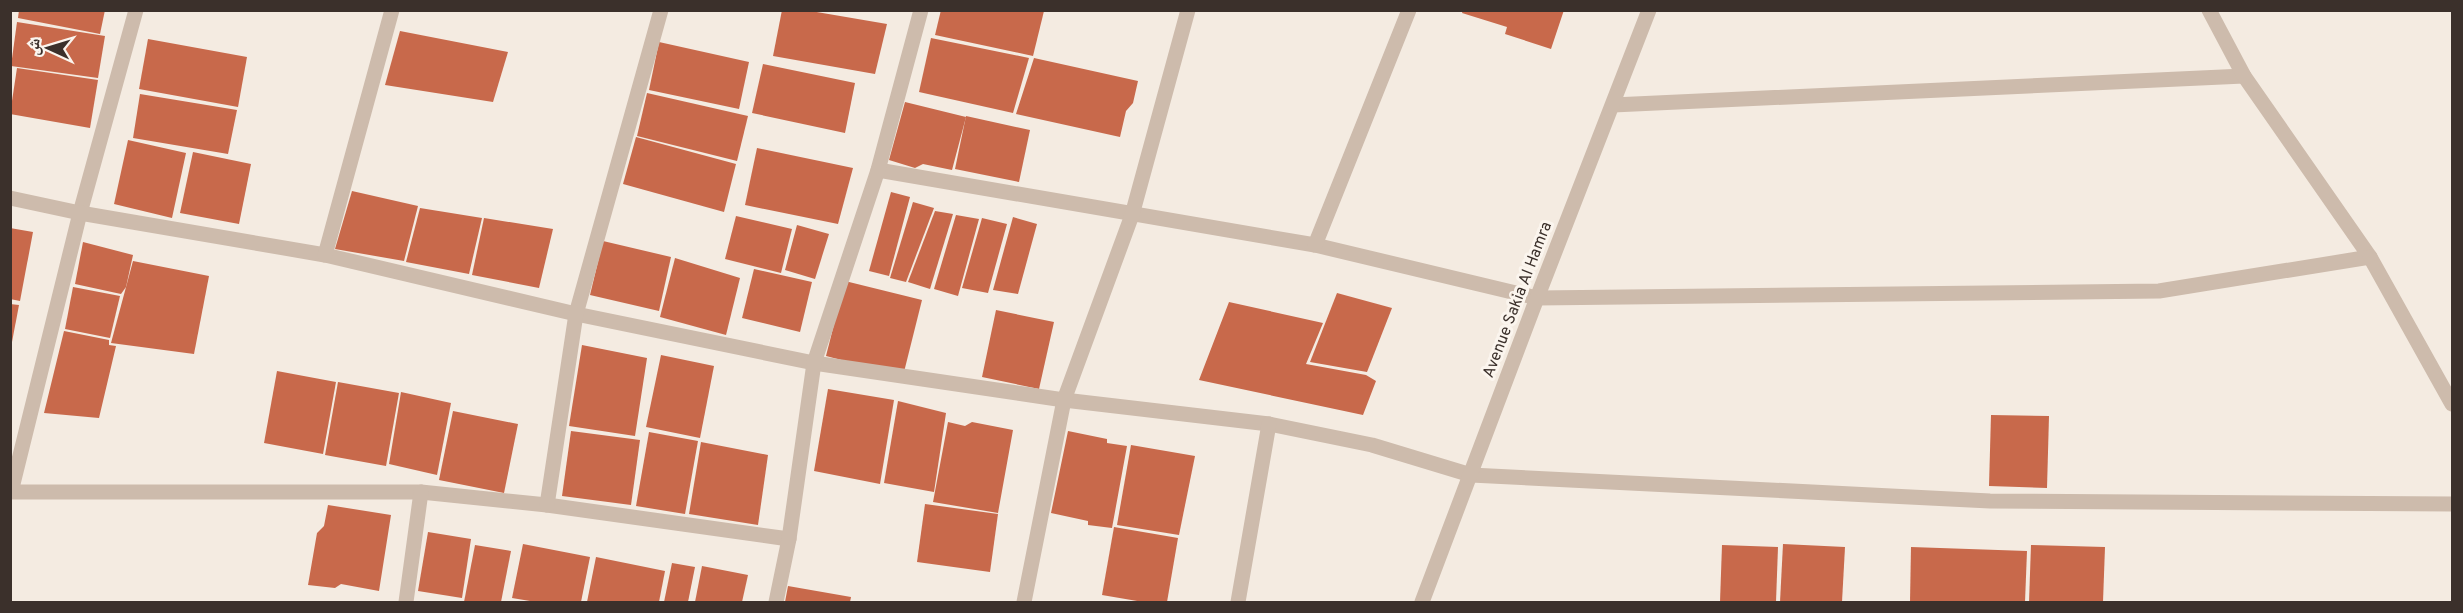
<svg xmlns="http://www.w3.org/2000/svg" width="2463" height="613" font-family="Overpass,'Noto Naskh Arabic',sans-serif">
  <style>
    .building { fill: #c8694b }
    .lines { fill: none; stroke-linecap: round; stroke-linejoin: round }
    .street { stroke: #cdbbac; stroke-width: 15 }
    .labels { text-anchor: middle; dominant-baseline: central; stroke-width: 6; stroke-linejoin: round; paint-order: stroke }
    .street-label { font-size: 16px; fill: #3b302b; stroke: #fbf5ee }
  </style>
  <rect width="100%" height="100%" fill="#f4ebe1"/>
  <g class="building">
    <path d="M19 10H105L100 34 18 18Z"/>
    <path d="M782 10H805L887 24 875 74 773 56Z"/>
    <path d="M941 10H1040L1044 11 1033 56 935 35Z"/>
    <path d="M1463 10H1564L1551 49 1505 34 1507 27 1462 13Z"/>
    <path d="M17 22 105 36 98 78 11 66Z"/>
    <path d="M400 31 508 52 493 102 385 85Z"/>
    <path d="M931 38 1029 58 1013 113 919 92Z"/>
    <path d="M148 39 247 57 238 107 139 89Z"/>
    <path d="M659 42 749 62 739 109 649 90Z"/>
    <path d="M1034 58 1138 81 1133 103 1126 111 1120 137 1016 114Z"/>
    <path d="M763 64 855 83 845 133 752 113Z"/>
    <path d="M17 68 98 80 90 128 10 114Z"/>
    <path d="M647 93 748 116 737 161 637 136Z"/>
    <path d="M140 94 237 110 228 154 133 138Z"/>
    <path d="M905 102 966 117 952 170 923 164 915 168 889 160Z"/>
    <path d="M966 116 1030 130 1019 182 955 169Z"/>
    <path d="M636 137 736 164 724 212 623 184Z"/>
    <path d="M128 140 186 153 172 218 114 204Z"/>
    <path d="M757 148 853 168 838 224 745 205Z"/>
    <path d="M193 152 251 164 239 224 180 213Z"/>
    <path d="M352 191 418 206 404 261 335 249Z"/>
    <path d="M891 192 910 197 889 276 869 271Z"/>
    <path d="M913 202 934 208 906 282 890 278Z"/>
    <path d="M420 208 482 218 469 274 406 262Z"/>
    <path d="M935 211 953 214 930 289 908 282Z"/>
    <path d="M956 215 979 219 958 296 934 289Z"/>
    <path d="M736 216 792 229 781 273 725 259Z"/>
    <path d="M1013 217 1037 224 1018 294 993 290Z"/>
    <path d="M484 218 553 229 539 288 472 275Z"/>
    <path d="M982 218 1007 224 988 293 962 288Z"/>
    <path d="M797 225 829 234 815 279 785 270Z"/>
    <path d="M10 228 33 232 20 301 10 299Z"/>
    <path d="M603 241 671 257 659 311 590 295Z"/>
    <path d="M83 242 133 255 126 287 121 294 75 284Z"/>
    <path d="M675 258 740 278 726 335 660 317Z"/>
    <path d="M133 261 209 276 194 354 111 343Z"/>
    <path d="M754 269 812 282 800 332 742 318Z"/>
    <path d="M845 281 922 300 903 376 826 356Z"/>
    <path d="M73 287 120 296 110 338 65 329Z"/>
    <path d="M1337 293 1392 308 1367 372 1310 362Z"/>
    <path d="M1229 302 1323 323 1306 364 1366 375 1376 381 1363 415 1199 380Z"/>
    <path d="M10 304 19 305 12 342H10Z"/>
    <path d="M996 310 1054 322 1039 389 982 377Z"/>
    <path d="M64 331 109 340V345L116 346 99 418 44 413Z"/>
    <path d="M582 345 647 358 635 436 569 426Z"/>
    <path d="M661 355 714 366 700 438 646 427Z"/>
    <path d="M277 371 336 382 323 454 264 443Z"/>
    <path d="M338 382 399 393 386 466 325 455Z"/>
    <path d="M828 389 894 400 880 484 814 471Z"/>
    <path d="M401 392 451 403 437 475 389 464Z"/>
    <path d="M898 401 946 413 934 492 884 483Z"/>
    <path d="M453 411 518 424 504 493 439 480Z"/>
    <path d="M1991 415 2049 416 2047 488 1989 486Z"/>
    <path d="M948 422 965 426 972 422 1013 430 998 513 933 502Z"/>
    <path d="M571 431 640 440 631 505 562 496Z"/>
    <path d="M1068 431 1107 439V443L1127 446 1112 528 1088 525V521L1051 513Z"/>
    <path d="M649 432 698 441 685 514 636 506Z"/>
    <path d="M701 442 768 455 758 525 689 514Z"/>
    <path d="M1131 445 1195 456 1179 535 1117 525Z"/>
    <path d="M925 504 998 514 990 572 917 562Z"/>
    <path d="M328 505 391 515 379 591 341 584 335 588 308 585 317 533 324 526Z"/>
    <path d="M1114 527 1178 538 1167 602H1143L1102 595Z"/>
    <path d="M428 532 471 539 462 598 418 591Z"/>
    <path d="M523 544 590 557 581 602H536L512 598Z"/>
    <path d="M1783 544 1845 547 1842 602H1780Z"/>
    <path d="M475 545 511 551 501 602H464Z"/>
    <path d="M1722 545 1778 547 1776 602H1720Z"/>
    <path d="M2031 545 2105 547 2103 602H2029Z"/>
    <path d="M1911 547 2027 551 2025 602H1910Z"/>
    <path d="M596 557 665 571 659 602H587Z"/>
    <path d="M672 563 695 567 688 602H664Z"/>
    <path d="M702 566 748 575 742 602H695Z"/>
    <path d="M788 586 851 597 850 602H785Z"/>
  </g>
  <g class="lines">
    <g class="street">
      <path d="M136 10 80 213 11 492H421L547 505 789 539"/>
      <path d="M1613 105 2244 76"/>
      <path d="M878 170 1315 245 1537 298 2159 291 2370 257 2244 76 2209 10"/>
      <path d="M10 198 80 213 325 255 576 314 814 363 1064 400 1269 424 1372 445 1471 475 1990 501 2452 504"/>
      <path d="M1315 245 1409 10"/>
      <path d="M325 255 392 10"/>
      <path d="M2370 257 2452 404"/>
      <path d="M547 505 576 314 661 10"/>
      <path d="M406 602 421 492"/>
      <path d="M776 602 789 539 814 363 878 170 921 10"/>
      <path d="M1024 602 1064 400 1132 215 1188 10"/>
      <path d="M1238 602 1269 424"/>
      <path d="M1422 602 1537 298 1649 10"/>
    </g>
  </g>
  <g class="labels">
    <g class="street-label">
      <text transform="translate(1518 300) rotate(-69)">Avenue Sakia Al Hamra</text>
    </g>
  </g>
  <rect width="2463" height="613" fill="none" stroke="#3b302b" stroke-width="24"/>
  <g transform="translate(48 48) rotate(274)" stroke="#fbf5ee" stroke-width="4.5" paint-order="stroke">
  <path d="M0-4.5L10 22L0 15L-10 22Z" fill="#3b302b"/>
  <text y="-9" font-size="16" font-weight="bold" text-anchor="middle" fill="#3b302b">ش</text>
  </g>
</svg>
